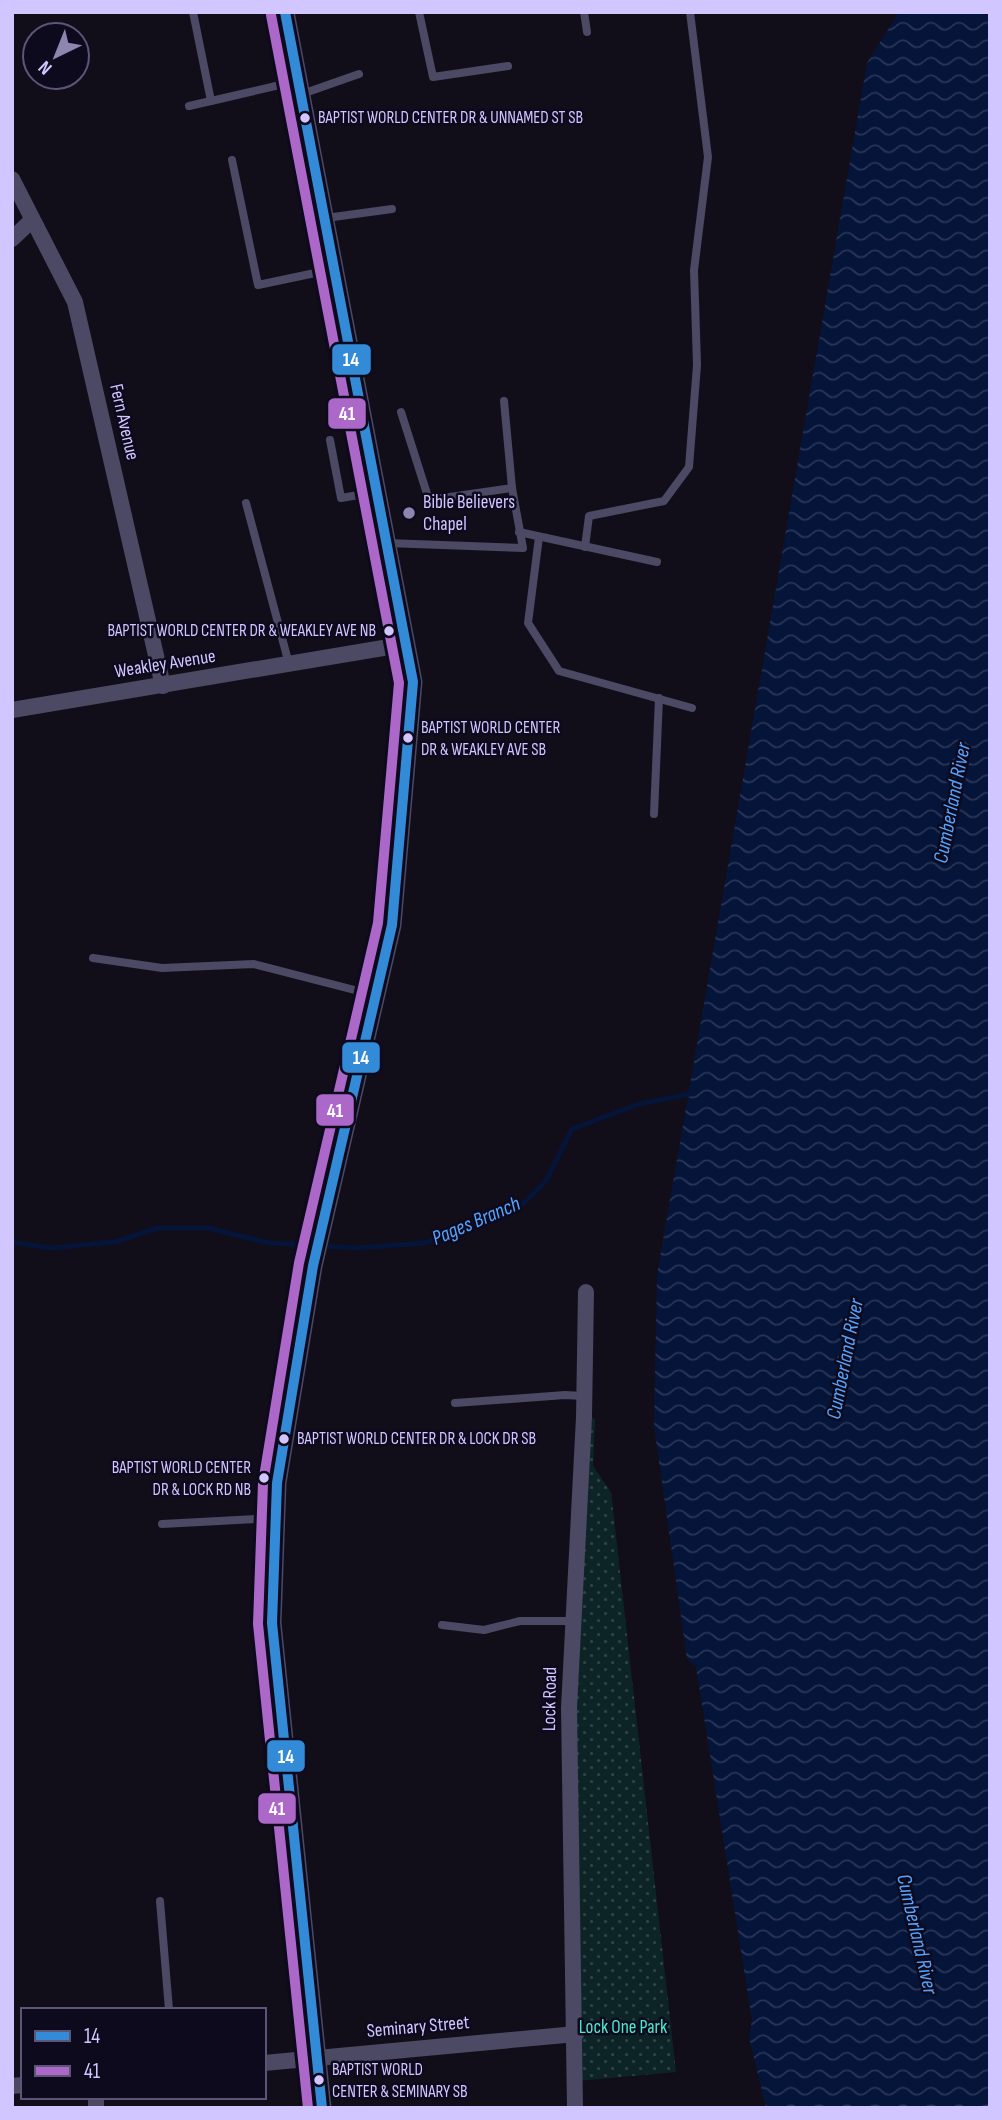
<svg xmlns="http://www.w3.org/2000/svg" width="1002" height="2120" font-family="'Sofia Sans Condensed',sans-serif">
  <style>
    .grass { fill: url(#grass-dots) }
    .water { fill: url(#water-waves) }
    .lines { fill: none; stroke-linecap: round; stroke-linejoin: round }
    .stream { stroke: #051439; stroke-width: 5 }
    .service { stroke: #4b4963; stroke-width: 8 }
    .minor { stroke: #4b4963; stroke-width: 16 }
    .tertiary { stroke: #4b4963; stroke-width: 19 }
    .bus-1-casing { stroke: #0e0a1e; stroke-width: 16 }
    .bus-2-casing { stroke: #0e0a1e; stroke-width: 16 }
    .bus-1 { stroke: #338bd7; stroke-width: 10 }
    .bus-2 { stroke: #ac68c9; stroke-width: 10 }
    .bus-dot { fill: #d1c6ff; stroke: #0e0a1e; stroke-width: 2.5 }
    .poi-dot { fill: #8e86af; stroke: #0e0a1e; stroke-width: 2.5 }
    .labels { text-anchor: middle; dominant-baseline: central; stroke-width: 5; stroke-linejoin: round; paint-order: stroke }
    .bus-label { font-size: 17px; fill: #d1c6ff; stroke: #0e0a1e; text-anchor: start }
    .street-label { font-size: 19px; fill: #d1c6ff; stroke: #0e0a1e }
    .poi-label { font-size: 19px; fill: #d1c6ff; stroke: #0e0a1e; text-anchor: start }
    .park-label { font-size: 19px; fill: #47eacd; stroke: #0e0a1e }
    .water-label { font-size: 21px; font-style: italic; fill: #54a4ff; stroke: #0e0a1e }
    .line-badge { stroke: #0e0a1e; stroke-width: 2.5 }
    .badge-label { font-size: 19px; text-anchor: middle; font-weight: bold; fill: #fff }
  </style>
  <defs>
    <pattern id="grass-dots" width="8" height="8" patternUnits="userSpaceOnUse" patternTransform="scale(1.75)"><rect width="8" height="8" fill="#0d2426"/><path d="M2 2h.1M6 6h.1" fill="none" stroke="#2f4247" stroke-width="1.8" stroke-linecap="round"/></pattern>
    <pattern id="water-waves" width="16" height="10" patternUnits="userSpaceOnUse" patternTransform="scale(1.75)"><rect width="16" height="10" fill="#051439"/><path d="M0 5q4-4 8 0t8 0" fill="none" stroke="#283557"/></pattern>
  </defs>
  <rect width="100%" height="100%" fill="#110e1a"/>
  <path class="grass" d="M584 1417 595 1419 593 1466 611 1492 676 2072 577 2081 569 1708Z"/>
  <path class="water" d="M899 12H990V2108H766L749 2037 752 2020 696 1667 687 1659 654 1426 657 1275 867 63Z"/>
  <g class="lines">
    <g class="stream">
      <path d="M12 1242 51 1248 115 1242 158 1228H208L269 1243 312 1245"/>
      <path d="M322 1246 357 1248 425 1243 524 1203 546 1181 572 1129 639 1104 695 1093"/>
    </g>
    <g class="service">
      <path d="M193 12 211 101 297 81"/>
      <path d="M419 12 433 77 508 66"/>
      <path d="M584 12 587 32"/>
      <path d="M302 94 359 74"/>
      <path d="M189 106 211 101"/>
      <path d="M232 160 258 285 334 269"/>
      <path d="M326 218 392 209"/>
      <path d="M504 401 512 488"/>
      <path d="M330 440 341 498 376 492"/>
      <path d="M246 503 289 664"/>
      <path d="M519 532 657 562"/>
      <path d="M539 537 528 623 559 671 692 708"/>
      <path d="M387 543 523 548 512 488 429 500 401 412"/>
      <path d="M585 547 589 516 664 501 689 467 697 365 694 270 708 157 690 12"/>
      <path d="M654 814 659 698"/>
      <path d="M93 958 162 968 254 964 374 995"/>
      <path d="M455 1403 565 1395 584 1396"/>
      <path d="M162 1524 276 1518"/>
      <path d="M442 1625 484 1630 520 1621H574"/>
      <path d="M160 1901 169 2010"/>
    </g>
    <g class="minor">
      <path d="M12 179 75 302 163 686"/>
      <path d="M12 239 32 220"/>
      <path d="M12 710 407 644"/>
      <path d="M264 2063 576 2034"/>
      <path d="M12 2086 23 2085"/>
      <path d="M96 2108V2097"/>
      <path d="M575 2108 569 1708 584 1417 586 1292"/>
    </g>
    <path class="tertiary" d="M285 12 413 682 392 925 313 1266 277 1483 272 1623 322 2108"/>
    <g class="bus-1-casing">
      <path id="bus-1" d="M285 12 413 682 392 925 313 1266 277 1483 272 1623 322 2108"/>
    </g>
    <g class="bus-2-casing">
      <path id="bus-2" d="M271 15 399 683 378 923 299 1263 263 1483 258 1624 308 2108"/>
    </g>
    <use href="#bus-1" class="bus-1"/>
    <use href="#bus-2" class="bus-2"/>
  </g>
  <g class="bus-dot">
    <circle cx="305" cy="118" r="6"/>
    <circle cx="389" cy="631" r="6"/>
    <circle cx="408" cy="738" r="6"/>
    <circle cx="284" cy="1439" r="6"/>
    <circle cx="264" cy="1478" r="6"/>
    <circle cx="319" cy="2080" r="6"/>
  </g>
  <circle class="poi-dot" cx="409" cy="513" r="7"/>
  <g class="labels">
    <g class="bus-label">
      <text x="318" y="118">BAPTIST WORLD CENTER DR &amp; UNNAMED ST SB</text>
      <text x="376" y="631" text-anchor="end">BAPTIST WORLD CENTER DR &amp; WEAKLEY AVE NB</text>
      <text x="421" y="728">BAPTIST WORLD CENTER<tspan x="421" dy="22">DR &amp; WEAKLEY AVE SB</tspan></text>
      <text x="297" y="1439">BAPTIST WORLD CENTER DR &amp; LOCK DR SB</text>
      <text x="251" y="1468" text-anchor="end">BAPTIST WORLD CENTER<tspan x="251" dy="22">DR &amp; LOCK RD NB</tspan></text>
      <text x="332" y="2070">BAPTIST WORLD<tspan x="332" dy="22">CENTER &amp; SEMINARY SB</tspan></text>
    </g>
    <g class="street-label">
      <text transform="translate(124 422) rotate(77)">Fern Avenue</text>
      <text transform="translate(165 664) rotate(-9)">Weakley Avenue</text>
      <text transform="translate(550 1699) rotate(-89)">Lock Road</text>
      <text transform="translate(418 2027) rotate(-5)">Seminary Street</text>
    </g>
    <g class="poi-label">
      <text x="423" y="502">Bible Believers<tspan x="423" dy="22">Chapel</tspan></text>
    </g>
    <g class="park-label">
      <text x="623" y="2027">Lock One Park</text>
    </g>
    <g class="water-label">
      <text transform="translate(952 803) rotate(-79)">Cumberland River</text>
      <text transform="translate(476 1221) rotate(-23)">Pages Branch</text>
      <text transform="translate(845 1359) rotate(-79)">Cumberland River</text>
      <text transform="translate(917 1934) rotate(77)">Cumberland River</text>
    </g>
  </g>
  <g class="line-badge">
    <rect x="331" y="343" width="41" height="33" rx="7" fill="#338bd7"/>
    <rect x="327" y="397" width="40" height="33" rx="7" fill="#ac68c9"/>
    <rect x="341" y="1041" width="40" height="33" rx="7" fill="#338bd7"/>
    <rect x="315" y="1093" width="40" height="34" rx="7" fill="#ac68c9"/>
    <rect x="266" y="1739" width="40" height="34" rx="7" fill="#338bd7"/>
    <rect x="257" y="1792" width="40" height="33" rx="7" fill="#ac68c9"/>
  </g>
  <g class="badge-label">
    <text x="351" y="366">14</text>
    <text x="347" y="420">41</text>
    <text x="361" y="1064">14</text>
    <text x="335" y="1117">41</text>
    <text x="286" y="1763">14</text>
    <text x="277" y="1815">41</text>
  </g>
  <rect width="1002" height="2120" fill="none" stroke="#d1c6ff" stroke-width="28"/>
  <rect x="21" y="2008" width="245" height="91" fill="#0e0a1e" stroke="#5c5578" stroke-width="2"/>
  <rect x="35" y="2031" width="35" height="10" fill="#338bd7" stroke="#5c5578" stroke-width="2"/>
  <text x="84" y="2043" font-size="21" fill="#d1c6ff">14</text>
  <rect x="35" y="2066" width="35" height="10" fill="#ac68c9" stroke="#5c5578" stroke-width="2"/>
  <text x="84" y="2078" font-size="21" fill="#d1c6ff">41</text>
  <g transform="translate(56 56) rotate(223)"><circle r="33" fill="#0e0a1e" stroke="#5c5578" stroke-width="2"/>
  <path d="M0-5L12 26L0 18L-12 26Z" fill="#8e86af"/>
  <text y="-10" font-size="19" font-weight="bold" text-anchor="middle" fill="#d1c6ff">N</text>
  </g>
</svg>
